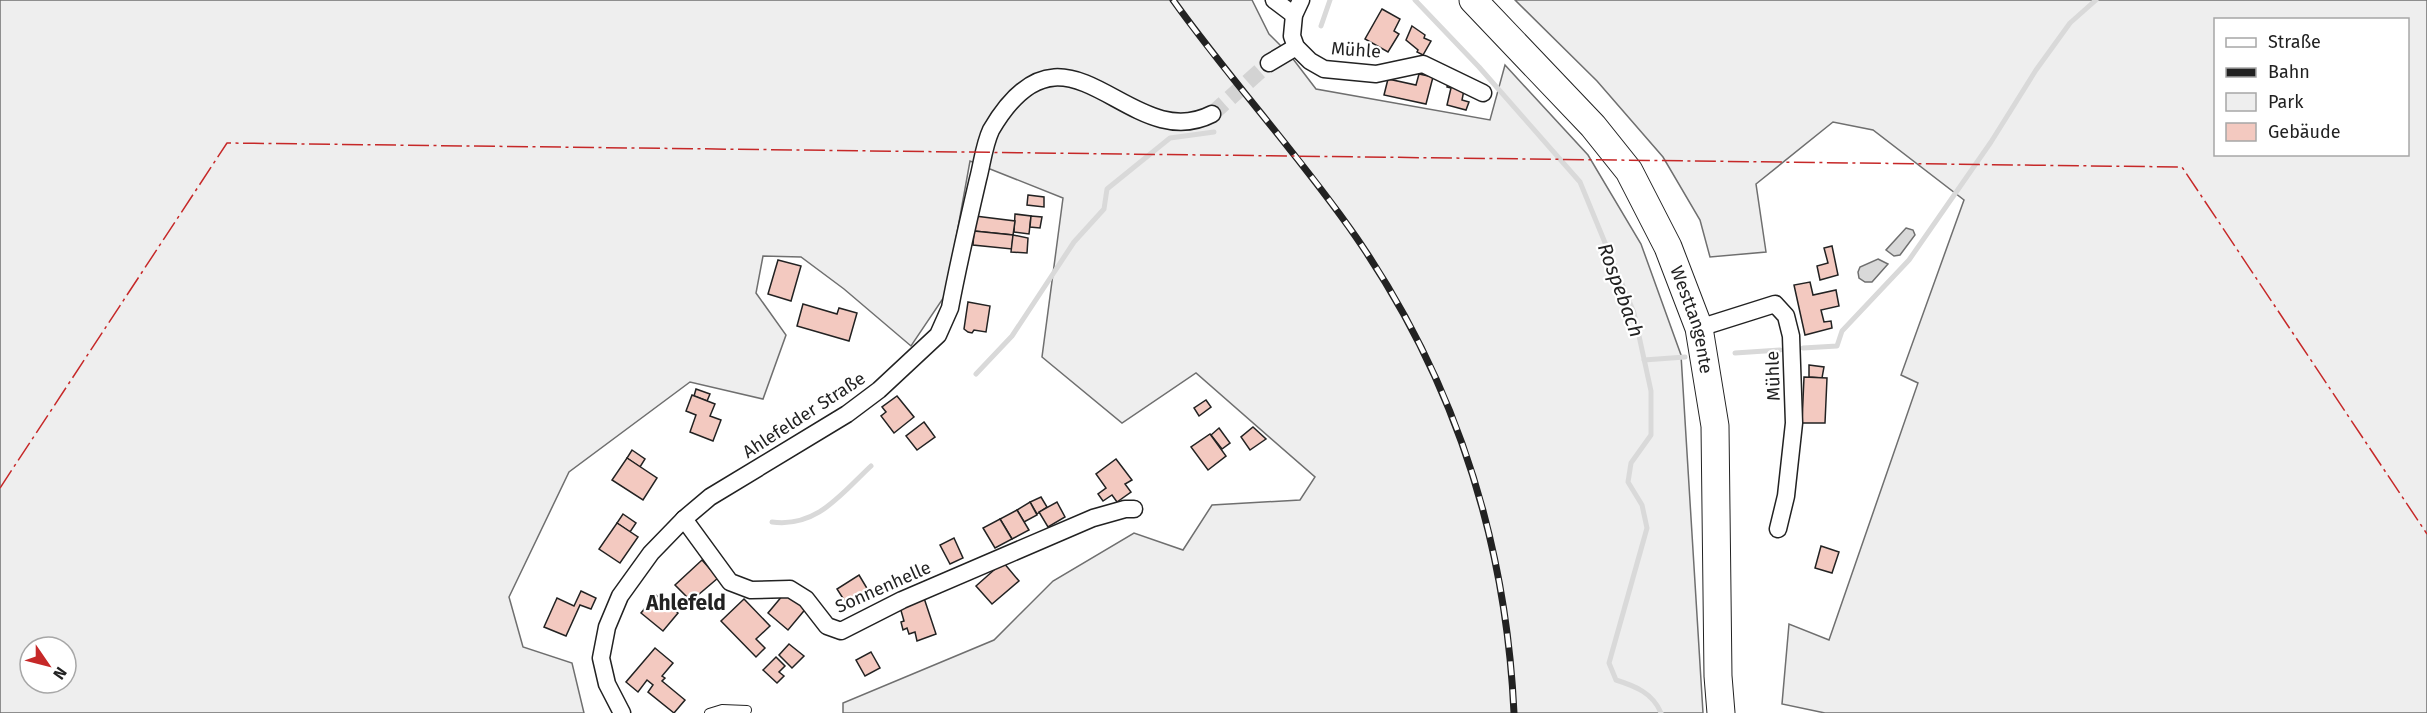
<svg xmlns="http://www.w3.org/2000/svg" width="2427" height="713" font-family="'Fira Sans',sans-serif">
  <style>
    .green { fill: #eee; stroke: #6f6f6f; stroke-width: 1.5; fill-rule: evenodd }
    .water { fill: #d9d9d9; stroke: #6f6f6f; stroke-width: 1.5 }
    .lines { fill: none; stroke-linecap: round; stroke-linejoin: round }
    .stream { stroke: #d9d9d9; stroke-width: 5 }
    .building { fill: #f3c9c0; stroke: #222; stroke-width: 1.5 }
    .street-tunnel { stroke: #d3d3d3; stroke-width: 16; stroke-dasharray: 16 8; stroke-linecap: butt }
    .lane-casing { stroke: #222; stroke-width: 10 }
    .street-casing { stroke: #222; stroke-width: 19 }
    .primary-casing { stroke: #222; stroke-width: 29 }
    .lane { stroke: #fff; stroke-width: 8 }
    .street { stroke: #fff; stroke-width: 16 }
    .primary { stroke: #fff; stroke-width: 27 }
    .rail-casing { stroke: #222; stroke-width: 7 }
    .rail { stroke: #fff; stroke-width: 4.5; stroke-dasharray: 14; stroke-linecap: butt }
    .power { stroke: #c62828; stroke-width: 1.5; stroke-dasharray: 21 4.5 3 4.5; stroke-linecap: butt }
    .labels { text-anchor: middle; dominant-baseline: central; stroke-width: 4.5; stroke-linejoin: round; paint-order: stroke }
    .street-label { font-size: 18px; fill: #222; stroke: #fff }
    .water-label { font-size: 20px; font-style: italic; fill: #222; stroke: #fff }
    .quarter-label { font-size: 21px; font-weight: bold; fill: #222; stroke: #fff }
  </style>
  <rect width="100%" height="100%" fill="#fff"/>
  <g class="green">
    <path d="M0 0H1252L1269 34 1290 55 1316 89 1490 120 1505 65 1588 155 1641 244 1681 355 1703 713H843V703L994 640 1053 581 1134 533 1183 550 1212 505 1300 500 1315 477 1196 373 1122 423 1042 357 1063 198 970 161 946 294 911 346 844 289 801 257 763 256 756 293 786 335 763 399 690 382 569 472 509 597 523 647 572 663 584 713H0ZM30 647H66V683H30Z"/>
    <path d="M1515 0H2427V713H1825L1782 704 1789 624 1829 640 1918 383 1901 375 1964 200 1873 130 1833 122 1756 184 1766 252 1710 257 1700 220 1663 157 1597 81ZM2216 20H2408V154H2216Z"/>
  </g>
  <g class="water">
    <path d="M1906 228 1913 230 1915 235 1900 255 1894 256 1886 250Z"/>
    <path d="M1878 259 1888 264 1872 282H1865L1859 278 1858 272 1860 267Z"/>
  </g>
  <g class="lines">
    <g class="stream">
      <path d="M1415 0 1479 67 1580 182 1634 313 1651 391V435L1631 463 1628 482 1642 505 1647 528 1609 663 1616 680C1635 686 1653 693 1661 713"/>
      <path d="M1321 26 1330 0"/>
      <path d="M1803 348 1837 346 1842 331 1909 260 1991 142 2036 70 2070 23 2096 0"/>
      <path d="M1735 353 1780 350"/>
      <path d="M1644 360 1685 357"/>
      <path d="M976 374 1012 336 1074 242 1104 209 1107 189 1170 138 1214 132"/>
      <path d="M772 522C817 528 841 494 871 466"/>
    </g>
  </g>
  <g class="building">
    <path d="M1382 9 1400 19 1394 31 1399 34 1388 52 1365 39Z"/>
    <path d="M1412 26 1425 35 1424 38 1431 41 1423 55 1417 52 1418 50 1406 40Z"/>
    <path d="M1419 74 1433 77 1426 104 1384 95 1388 79 1416 85Z"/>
    <path d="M1448 83 1464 90 1462 100 1469 102 1466 110 1447 105 1451 88 1447 87Z"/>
    <path d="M1028 195 1044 197V207L1027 205Z"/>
    <path d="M1015 214 1031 216 1029 234 1014 232Z"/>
    <path d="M975 216 1015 221 1013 235 974 231Z"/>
    <path d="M1031 216 1042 217 1040 228 1030 227Z"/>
    <path d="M974 231 1013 235 1012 249 973 245Z"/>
    <path d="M1013 235 1028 238 1027 253 1011 252Z"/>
    <path d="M1832 246 1838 275 1820 280 1817 266 1828 263 1824 248Z"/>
    <path d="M778 260 801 266 791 301 768 294Z"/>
    <path d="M1810 282 1813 295 1836 290 1839 306 1821 310 1824 322 1831 321 1832 328 1805 335 1794 285Z"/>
    <path d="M968 302 990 306 986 332 974 330 972 333 968 332 964 329Z"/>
    <path d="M803 304 837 314 839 308 857 313 849 341 797 326Z"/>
    <path d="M1809 365 1824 367 1822 378 1809 377Z"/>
    <path d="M1804 377 1827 378 1825 423H1802Z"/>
    <path d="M696 389 710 394 707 401 694 396Z"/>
    <path d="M692 395 715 404 710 416 721 420 713 441 690 432 696 415 686 411Z"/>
    <path d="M897 396 914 417 894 433 881 416 886 412 882 407Z"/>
    <path d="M1206 400 1211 407 1199 416 1194 408Z"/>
    <path d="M924 422 935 437 917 450 906 436Z"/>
    <path d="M1253 427 1266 439 1250 450 1241 437Z"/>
    <path d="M1219 428 1230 443 1222 449 1211 435Z"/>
    <path d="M1210 434 1226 456 1208 470 1191 447Z"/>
    <path d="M632 450 645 459 640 467 627 458Z"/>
    <path d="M627 458 657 478 643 500 612 480Z"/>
    <path d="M1116 459 1132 480 1125 484 1131 492 1117 502 1112 495 1103 501 1098 494 1106 488 1096 474Z"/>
    <path d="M1041 497 1047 507 1037 514 1030 502Z"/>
    <path d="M1030 502 1037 515 1024 522 1017 510Z"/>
    <path d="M1057 502 1065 517 1048 527 1039 512Z"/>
    <path d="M1017 510 1029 530 1012 539 1000 519Z"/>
    <path d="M623 514 636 523 630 532 617 523Z"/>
    <path d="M1000 519 1012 539 995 548 983 528Z"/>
    <path d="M617 523 638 537 620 563 599 549Z"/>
    <path d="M954 538 963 558 950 564 940 545Z"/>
    <path d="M1821 546 1839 552 1832 573 1815 568Z"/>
    <path d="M702 560 718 578 691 601 675 585Z"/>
    <path d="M1003 562 1019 581 992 604 976 586Z"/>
    <path d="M859 575 868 590 846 603 837 589Z"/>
    <path d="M788 589 808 606 788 630 768 613Z"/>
    <path d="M581 591 596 598 591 609 580 605 566 636 544 627 557 598 574 606Z"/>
    <path d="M656 595 678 613 663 631 641 613Z"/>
    <path d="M924 598 936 634 917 641 915 632 909 634 907 628 903 630 901 622 904 621 900 607Z"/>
    <path d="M744 599 770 626 756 639 765 648 756 657 721 621Z"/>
    <path d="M789 644 804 656 792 668 779 655Z"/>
    <path d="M655 648 673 663 662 676 665 678 662 681 685 700 674 713 648 692 653 685 647 680 638 692 626 682Z"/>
    <path d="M871 652 880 668 865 676 856 660Z"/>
    <path d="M776 657 785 666 779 672 784 676 777 683 763 670Z"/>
  </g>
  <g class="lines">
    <path class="street-tunnel" d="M1212 114 1269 63"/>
    <g class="lane-casing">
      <path id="lane" d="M709 713 722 709 747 710"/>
    </g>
    <g class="street-casing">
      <g id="street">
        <path d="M1274 0 1294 15"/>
        <path d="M1301 0 1294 15 1292 36 1296 47 1310 61 1324 69 1376 74 1423 64 1483 93"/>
        <path d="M1269 63 1296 47"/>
        <path d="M1699 328 1775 304 1786 316 1791 336 1794 423 1786 496 1778 529"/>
        <path d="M684 519 730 582 751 590 790 589 806 599 827 626 841 631 902 600 1093 518 1125 509H1134"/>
        <path d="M622 713 607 684 601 658 607 627 620 596 651 553 684 519 710 497 847 414 879 390 938 335 950 308C958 265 968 222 978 179 982 164 984 145 991 130 1067 0 1128 157 1212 114"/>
      </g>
    </g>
    <g class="primary-casing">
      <g id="primary">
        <path id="s1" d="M1473 0 1593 126 1629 171 1668 247 1699 328 1715 426 1718 676 1721 713"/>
      </g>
    </g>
    <use href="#lane" class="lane"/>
    <use href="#street" class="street"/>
    <use href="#primary" class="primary"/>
    <g class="rail-casing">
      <path id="rail" d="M1173 0C1231 81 1299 155 1356 237 1455 381 1506 539 1514 713"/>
    </g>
    <use href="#rail" class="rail"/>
    <path class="power" d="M0 488 227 143 2182 167 2427 534"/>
  </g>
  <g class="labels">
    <g class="street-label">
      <text transform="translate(1356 50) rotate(4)">Mühle</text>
      <text stroke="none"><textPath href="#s1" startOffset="394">Westtangente</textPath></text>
      <text transform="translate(1773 376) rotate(-92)">Mühle</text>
      <text transform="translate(804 415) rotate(-33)">Ahlefelder Straße</text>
      <text transform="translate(883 587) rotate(-24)">Sonnenhelle</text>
    </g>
    <g class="water-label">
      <text transform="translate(1621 290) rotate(70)">Rospebach</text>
    </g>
    <g class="quarter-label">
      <text x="686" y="603">Ahlefeld</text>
    </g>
  </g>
  <rect x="2214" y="18" width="195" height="138" fill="#ffffff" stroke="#a7a7a7" stroke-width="1.5"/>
  <rect x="2226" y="38" width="30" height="9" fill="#ffffff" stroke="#a7a7a7" stroke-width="1.5"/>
  <text x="2268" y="48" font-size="18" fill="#222222">Straße</text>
  <rect x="2226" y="68" width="30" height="9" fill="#222222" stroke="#a7a7a7" stroke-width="1.5"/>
  <text x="2268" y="78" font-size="18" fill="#222222">Bahn</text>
  <rect x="2226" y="93" width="30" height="18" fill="#eeeeee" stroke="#a7a7a7" stroke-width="1.5"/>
  <text x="2268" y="108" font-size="18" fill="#222222">Park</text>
  <rect x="2226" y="123" width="30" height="18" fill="#f3c9c0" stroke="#a7a7a7" stroke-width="1.5"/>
  <text x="2268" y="138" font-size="18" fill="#222222">Gebäude</text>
  <g transform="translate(48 665) rotate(125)"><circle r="28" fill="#ffffff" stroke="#a7a7a7" stroke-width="1.5"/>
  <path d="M0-4.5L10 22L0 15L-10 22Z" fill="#c62828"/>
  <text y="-9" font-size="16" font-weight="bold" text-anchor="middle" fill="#222222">N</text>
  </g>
</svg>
